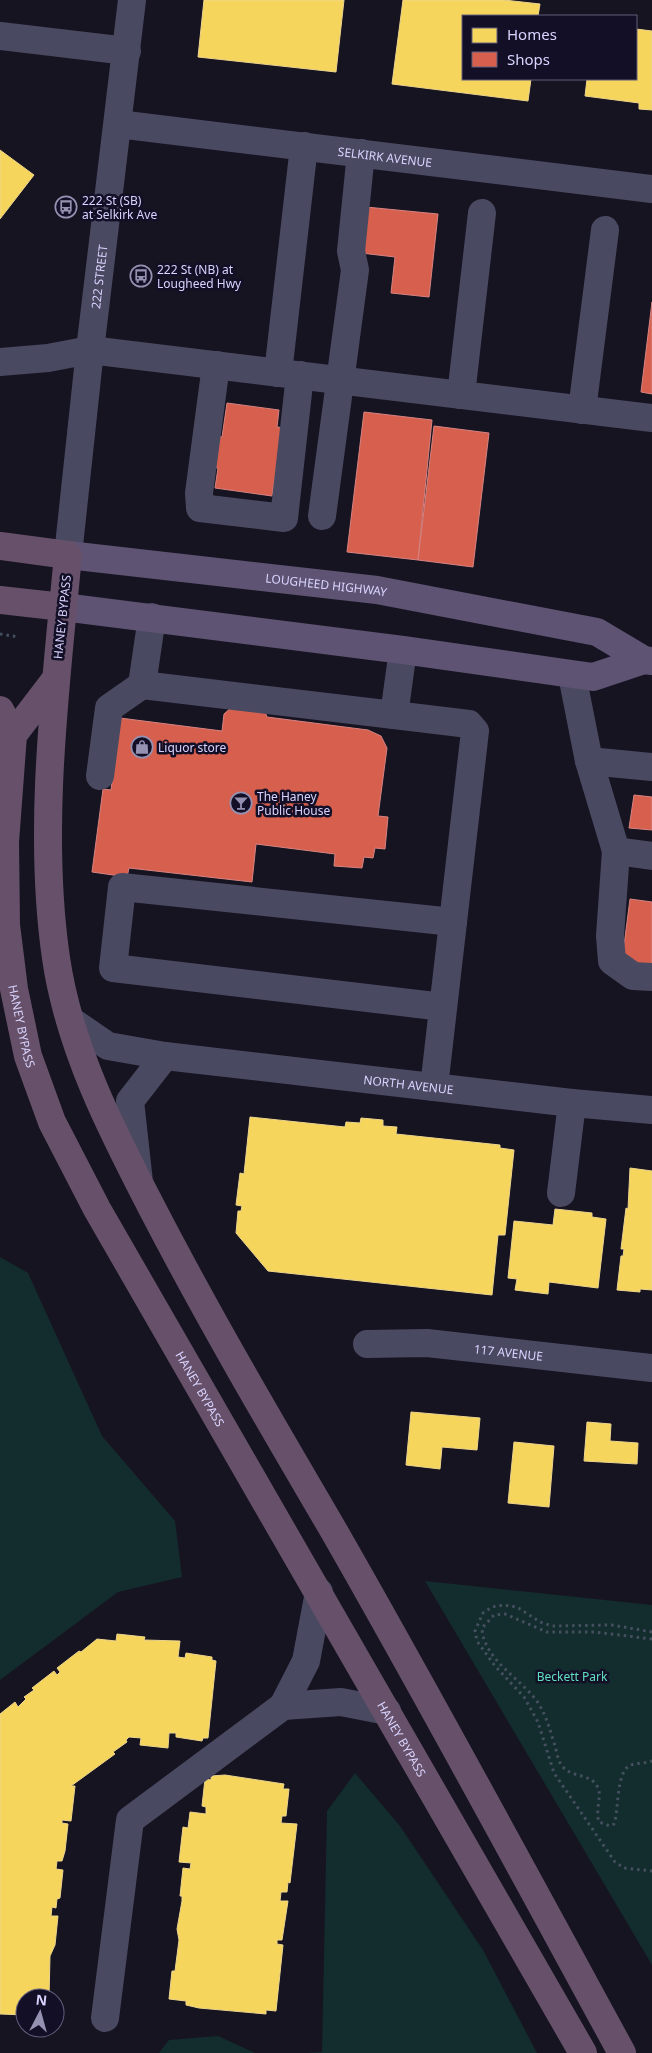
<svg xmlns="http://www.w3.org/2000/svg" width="652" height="2053" font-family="'Noto Sans',sans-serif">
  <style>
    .green { fill: #132c2d }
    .homes { fill: #f6d55c; stroke: #edd58d }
    .shops { fill: #d6604d; stroke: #d78382 }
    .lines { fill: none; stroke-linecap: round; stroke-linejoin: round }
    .path { stroke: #44505f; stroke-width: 3; stroke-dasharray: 2.5 4; stroke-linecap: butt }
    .minor { stroke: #4a4962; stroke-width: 28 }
    .major { stroke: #5e5373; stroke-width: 28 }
    .highway { stroke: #67516a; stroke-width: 28 }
    .labels { text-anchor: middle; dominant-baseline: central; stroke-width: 5; stroke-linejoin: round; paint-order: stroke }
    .street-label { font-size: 12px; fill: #d9d4ff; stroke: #130f26 }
    .poi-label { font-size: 12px; fill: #d9d4ff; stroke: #130f26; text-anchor: start }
    .park-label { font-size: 12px; fill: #5fe0c0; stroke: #130f26 }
  </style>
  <rect width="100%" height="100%" fill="#161421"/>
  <g class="green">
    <path d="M0 1257 28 1273 102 1436 175 1521 182 1577 118 1592 0 1680Z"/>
    <path d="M425 1581 652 1605V1965Z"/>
    <path d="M355 1773 400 1826 483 1950 537 2053H306L322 2052 327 1811Z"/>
    <path d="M218 2036 255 2053H159L169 2040Z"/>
  </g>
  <g class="homes">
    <path d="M204 0H344L336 72 198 57Z"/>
    <path d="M403 0H504L540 4 538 16H463V79H531L528 101 392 84Z"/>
    <path d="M636 29 652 31V110L639 109V103L585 96 587 79H636Z"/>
    <path d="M0 150 34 175 0 219Z"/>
    <path d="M250 1117 345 1127 346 1122 360 1123 361 1118 383 1120V1126L397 1127 396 1134 500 1145V1148L514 1150 505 1235H498L492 1295 268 1271 236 1233 238 1211H241L242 1206 236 1205 240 1173 244 1174Z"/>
    <path d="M630 1168 652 1171V1290L640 1289V1292L617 1290 621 1256H623L624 1249H621L626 1208 628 1209Z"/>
    <path d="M555 1209 592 1213V1217L606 1219 598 1288 549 1282 548 1294 515 1290 517 1279 508 1278 514 1221 553 1225Z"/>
    <path d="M411 1412 480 1418 477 1450 442 1447 440 1469 406 1465Z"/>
    <path d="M587 1422 611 1424 610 1441 638 1443 637 1464 584 1461Z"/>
    <path d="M514 1442 554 1446 549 1507 508 1503Z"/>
    <path d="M117 1634 145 1637 144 1640 180 1641 178 1657 185 1658 186 1653 212 1657V1660L216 1661 208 1738H203L202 1741 176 1737V1733H169L168 1748 140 1745 141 1738 129 1737 126 1740 127 1742 113 1752 115 1754 71 1786H75L71 1821 62 1820V1823L68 1824 65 1851 62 1861H57L56 1869 63 1870 60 1898 57 1899 56 1908 52 1907 51 1916H58L55 1945 50 1956 49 1998H25V2015L0 2014V1714L15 1702 18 1707 26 1699 24 1697 34 1690 32 1688 54 1671 57 1675 60 1672 57 1668 79 1651 81 1652 97 1639 116 1641Z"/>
    <path d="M225 1775 284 1784 283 1789H289L286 1816H282L281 1823 297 1824 290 1883 288 1882 287 1892H281L280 1901H288L282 1940H277V1944L283 1945 276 2011 266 2010V2014L199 2008 186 2005V2001L169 1999 172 1971H175L179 1940 177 1929 182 1901V1896H180L183 1868 190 1869 191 1863 179 1862 183 1827 188 1828 190 1812 206 1814V1807L202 1806 205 1779 211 1780V1776Z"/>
  </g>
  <g class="shops">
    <path d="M366 207 438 214 429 297 391 293 395 257 361 253Z"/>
    <path d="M652 302V394L641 392Z"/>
    <path d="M227 403 279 410 277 427 286 428 276 470 272 496 215 488 218 468 210 467 215 436 222 437Z"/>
    <path d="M364 412 432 420 418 560 347 552Z"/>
    <path d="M434 426 489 433 473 567 418 560Z"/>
    <path d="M233 706 265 712 267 717 368 730 381 736 387 748 378 816 388 817 385 849 375 848 373 858 364 857 362 868 334 866 335 854 256 844 252 882 129 868 127 877 92 872 103 789 111 790 120 718 222 731 224 714Z"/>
    <path d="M634 795 652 797V830L629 828Z"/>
    <path d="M630 899 652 902V967L634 965 623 953Z"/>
  </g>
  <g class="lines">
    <g class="path">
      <path d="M0 634 19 637"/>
      <path d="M652 1632 612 1625 552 1626 540 1622 517 1607 503 1605 492 1607 483 1613 475 1631 477 1641 495 1666 524 1697 538 1722 554 1773 615 1862 624 1868 652 1871"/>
      <path d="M652 1639 594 1632H547L505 1614 494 1615 482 1628C483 1656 514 1675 531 1694 545 1709 549 1727 555 1746 557 1753 558 1762 563 1767 572 1778 592 1773 598 1788 602 1796 595 1810 599 1822L610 1826 614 1824C619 1810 616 1774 629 1766 636 1762 645 1764 652 1761"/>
    </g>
    <g class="minor">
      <path d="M0 36 127 51"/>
      <path id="s1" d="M118 124 652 189"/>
      <path d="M0 362 48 358 90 350 652 418"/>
      <path d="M216 365 199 493 200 508 284 518 300 375"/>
      <path d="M278 373 304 146"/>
      <path d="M461 395 482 213"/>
      <path d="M582 410 605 230"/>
      <path d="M322 516 355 270 351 251 361 153"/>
      <path id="s2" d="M68 555 90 350 132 0"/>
      <path d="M152 617 142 685 394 715 403 650"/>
      <path d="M572 675 589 761 616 851 652 856"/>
      <path d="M394 715 469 724 475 731 434 1087"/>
      <path d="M589 761 652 767"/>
      <path d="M100 776 109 708 142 685"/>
      <path d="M616 851 610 936 612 961 633 976 652 977"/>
      <path d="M443 1007 113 968 122 887 453 922"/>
      <path id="s3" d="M70 1020 108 1046 165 1056 572 1103 652 1110"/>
      <path d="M139 1182 130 1101 165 1056"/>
      <path d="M561 1193 572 1103"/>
      <path id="s4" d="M367 1344 427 1343 652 1368"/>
      <path d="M283 1706 341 1702 387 1711"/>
      <path d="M105 2018 130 1820 283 1706 306 1661 319 1592"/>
    </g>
    <g class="major">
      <path id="s5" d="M68 555 377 590 597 632 644 660 652 661"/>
      <path d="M63 607 403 650 593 677 644 660"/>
    </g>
    <g class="highway">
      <path d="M0 546 68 555C56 685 37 828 56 958 69 1048 112 1131 153 1210 209 1318 270 1422 331 1526 431 1700 526 1877 622 2053"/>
      <path d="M0 600 63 607"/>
      <path id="s6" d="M55 680 13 735 5 842 6 925 14 989 28 1056 52 1122 97 1209 583 2053"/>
      <path d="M0 710 13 735"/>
    </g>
  </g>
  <defs>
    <g id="bus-ring" transform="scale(1.125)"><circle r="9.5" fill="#130f26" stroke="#9591b1" stroke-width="1.5"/><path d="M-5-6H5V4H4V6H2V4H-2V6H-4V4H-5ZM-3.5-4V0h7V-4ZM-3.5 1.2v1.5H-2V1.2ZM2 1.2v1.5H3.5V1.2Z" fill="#9591b1"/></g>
    <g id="shop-ring" transform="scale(1.125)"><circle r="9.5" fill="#130f26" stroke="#9591b1" stroke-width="1.5"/><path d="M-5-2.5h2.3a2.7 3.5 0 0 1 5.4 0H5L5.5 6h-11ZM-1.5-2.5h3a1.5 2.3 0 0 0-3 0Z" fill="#9591b1"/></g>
    <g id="bar-ring" transform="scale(1.125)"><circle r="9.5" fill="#130f26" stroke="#9591b1" stroke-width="1.5"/><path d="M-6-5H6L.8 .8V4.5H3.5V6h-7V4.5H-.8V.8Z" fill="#9591b1"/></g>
  </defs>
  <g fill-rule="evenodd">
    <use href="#bus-ring" x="66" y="207"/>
    <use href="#bus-ring" x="141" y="276"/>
    <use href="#shop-ring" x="142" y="747"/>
    <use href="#bar-ring" x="241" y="803"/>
  </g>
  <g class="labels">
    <g class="street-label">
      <text stroke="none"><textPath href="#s1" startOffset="269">SELKIRK AVENUE</textPath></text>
      <text stroke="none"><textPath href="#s2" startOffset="280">222 STREET</textPath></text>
      <text stroke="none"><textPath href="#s5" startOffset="260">LOUGHEED HIGHWAY</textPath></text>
      <text transform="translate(62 617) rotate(-84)">HANEY BYPASS</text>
      <text stroke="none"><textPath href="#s6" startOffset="362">HANEY BYPASS</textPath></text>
      <text stroke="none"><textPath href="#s3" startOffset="349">NORTH AVENUE</textPath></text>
      <text stroke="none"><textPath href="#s4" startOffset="142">117 AVENUE</textPath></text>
      <text stroke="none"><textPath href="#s6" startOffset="768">HANEY BYPASS</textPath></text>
      <text stroke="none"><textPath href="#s6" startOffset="1172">HANEY BYPASS</textPath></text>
    </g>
    <g class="poi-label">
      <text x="82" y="200">222 St (SB)<tspan x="82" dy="14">at Selkirk Ave</tspan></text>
      <text x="157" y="269">222 St (NB) at<tspan x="157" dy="14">Lougheed Hwy</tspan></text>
      <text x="158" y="747">Liquor store</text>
      <text x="257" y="796">The Haney<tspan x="257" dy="14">Public House</tspan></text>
    </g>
    <g class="park-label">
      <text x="572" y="1676">Beckett Park</text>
    </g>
  </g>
  <rect x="462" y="15" width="175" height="65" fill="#130f26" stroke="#625e7d"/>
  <rect x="472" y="28" width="25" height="15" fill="#f6d55c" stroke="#625e7d"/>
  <text x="507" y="40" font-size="15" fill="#d9d4ff">Homes</text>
  <rect x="472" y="52" width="25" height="15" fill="#d6604d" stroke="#625e7d"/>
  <text x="507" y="65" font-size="15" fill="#d9d4ff">Shops</text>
  <g transform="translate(40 2013) rotate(6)"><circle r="24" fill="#130f26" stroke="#625e7d"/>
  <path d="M0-4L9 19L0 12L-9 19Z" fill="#9591b1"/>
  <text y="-8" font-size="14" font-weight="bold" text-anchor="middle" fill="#d9d4ff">N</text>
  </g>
</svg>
